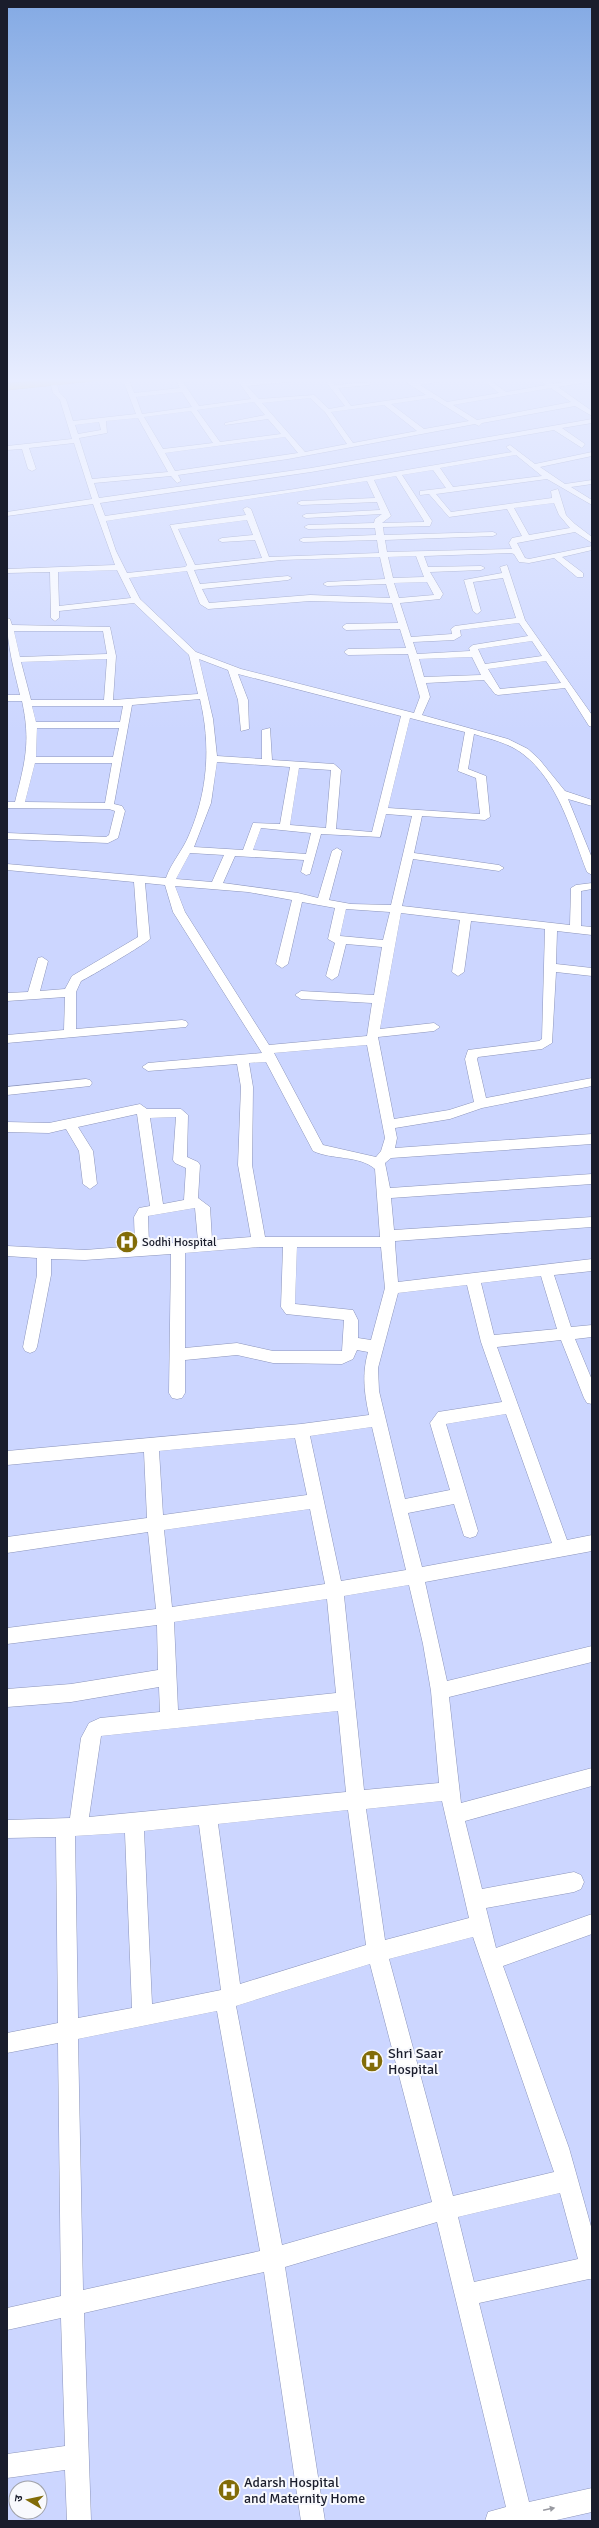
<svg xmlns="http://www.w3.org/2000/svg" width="599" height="2528" font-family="Signika,'Noto Sans Devanagari',sans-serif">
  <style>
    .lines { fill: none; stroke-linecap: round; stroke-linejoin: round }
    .minor-casing { stroke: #8c95bb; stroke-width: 1 }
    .highway-casing { stroke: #9c8838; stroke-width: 1 }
    .minor { fill: #fff; fill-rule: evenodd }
    .highway { fill: #e2c23e; fill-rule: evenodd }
    .oneway { fill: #9899a0 }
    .labels { text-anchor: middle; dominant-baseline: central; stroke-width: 4; stroke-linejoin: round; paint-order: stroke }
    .poi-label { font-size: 12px; fill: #1a1d2c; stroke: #f8f9fd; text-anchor: start }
    .near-poi-label { font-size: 14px; fill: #1a1d2c; stroke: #f8f9fd; text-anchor: start }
  </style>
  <rect width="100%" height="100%" fill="#ccd6ff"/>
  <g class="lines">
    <g class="minor-casing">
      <g id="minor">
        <path d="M49 377H55L59 392 66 399 73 421 136 414 122 377H128L134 393 180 388 174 377H218L215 379 183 382 199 406 251 399 235 377H241L244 382 319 377 316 379 247 386 259 399 314 395 329 409 345 406 322 377H328L335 385 371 382 369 385 338 388 351 406 426 395 398 377H405L415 382 463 377 420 385 447 402 499 393 479 377H486L506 392 546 385 536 377H543L553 384 592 377V381L558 387 592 411V416L575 406 482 423 479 426 475 424 288 459 178 475 181 481 177 483 171 476 94 483 99 498 311 468 592 419V423L562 428 585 444 582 448 554 430 311 472 100 503 105 516 295 489 512 452 506 447 510 445 535 464 592 452V456L540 467 565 484 592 480V484L571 487 592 500V505L547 479 436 494 451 512 552 498 551 491 558 489 566 515 575 524 592 537V543L575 532 517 543 525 558 529 559 592 546V550L562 557 583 573V577H577L554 558 529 563 519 562 514 554 511 553 424 556 428 567 481 566 485 568 481 570 430 572 443 594 440 599 400 603 411 637 452 634 451 629 455 626 516 618 503 578 473 582 481 611 477 614 473 611 464 580 502 573 500 567 507 565 525 620 592 715V727L589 726 565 688 498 695 495 694 484 680 426 683 430 697 422 715 508 739 528 749 539 759 565 791 592 800V806L568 799 592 858V875L587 872C571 831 559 782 523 754 509 743 490 739 474 734L468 769 486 776 490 817 485 820 422 816 414 853 499 865 504 868 499 871 413 859 402 906 570 925 571 888 576 885 592 883V889L581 891V926L592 927V935L557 931 556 964 592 968V976L556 972 552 1043 542 1049 478 1057 477 1059 486 1098 592 1078V1086L482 1108 450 1119 395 1128 397 1138 395 1148 592 1134V1144L391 1158 385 1163 390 1188 592 1174V1184L391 1198 394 1230 592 1217V1227L395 1241V1244L398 1282 592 1259V1271L554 1275 571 1327 592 1325V1337L575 1339 592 1380V1404L587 1403 584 1398 561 1340 497 1347 567 1540 592 1535V1551L425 1582 447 1681 592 1646V1662L449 1697 461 1803 592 1768V1786L465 1821 482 1889 574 1872 581 1875 584 1882 581 1889 574 1892 486 1908 496 1948 592 1914V1934L503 1966 569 2148 592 2230V2280L589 2279 479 2303 529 2502 592 2488V2512L552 2521H485L488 2512 506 2507 437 2222 285 2267 325 2521H301L264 2272 84 2313 91 2521H67L65 2470 7 2478V2454L65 2446 61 2318 7 2330V2308L61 2296 58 2043 7 2053V2033L58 2023 56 1837 7 1838V1820L70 1818 81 1738 89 1723 100 1718 160 1712 159 1687 71 1702 7 1707V1689L71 1684 158 1670 157 1625 7 1644V1628L156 1609 148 1532 7 1553V1537L147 1518 144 1452 7 1465V1451L301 1424 369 1415C364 1392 362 1374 368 1352L357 1350 353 1359 342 1364 273 1363 237 1355 185 1360V1393L182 1398 177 1399 172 1398 169 1393 171 1254 85 1260 51 1259V1275L37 1347 35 1351 30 1353 25 1351 23 1347 37 1275V1258L7 1256V1246L85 1250 135 1246 134 1217 139 1208 150 1206 137 1114 78 1127 93 1151 97 1184 90 1189 83 1184 79 1151 66 1129 49 1133 7 1132V1122L49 1123 140 1104 147 1109H181L188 1115 187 1157 198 1162 200 1165 198 1198 210 1207 212 1240 251 1237 238 1165 241 1087 237 1064 148 1071 142 1067 148 1063 262 1053 173 912 165 885 145 883 150 939C147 943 88 978 81 981L76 992V1029L182 1020 186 1021 188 1024 186 1027 7 1043V1035L64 1030 65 997 7 1001V993L28 992 38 958 42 957 48 961 40 991 65 989 72 976 138 937 134 882 7 870V864L166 878C171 863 183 850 189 835 208 791 211 745 200 699L132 705 114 804 122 806 125 811 118 838 108 843 7 839V833L106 837 109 835 115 811 109 809 7 808V802H15C25 762 31 742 22 701H7V695H20C14 669 7 646 7 618L10 619 12 625 110 627 116 656 113 700 198 694 189 655 134 603 59 611V618L55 621 51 618 50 572 7 573V569L115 565 93 504 7 516V512L92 499 74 443 29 448 36 469 32 471 28 469 22 449 7 450V446L72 439 60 400 53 393ZM551 388 571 402 477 420 453 405ZM182 392 192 407 142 414 136 397ZM310 398 325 412 347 444 305 452 262 403ZM432 398 469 421 424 429 391 404ZM254 402 265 415 225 423V425L268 419 281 434 220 442 197 410ZM384 405 417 431 353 443 331 412ZM191 411 213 443 163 449 144 417ZM138 418 168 472 92 479 79 438 107 433 106 421ZM99 422 101 430 78 434 75 425ZM285 437 298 453 175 471 165 453ZM516 455 542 476 453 487 440 468ZM433 470 446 488 420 491V495L429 494 449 517 507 509 522 536 512 538 509 543 512 549 387 552 385 540 493 536 497 534 493 532 384 535 383 527 430 526 432 521 402 475ZM396 476 424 521V522L382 523 391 516 374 480ZM367 481 375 498 301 501 297 503 301 505 377 502 380 510 306 514 302 516 306 518 382 514 375 519 374 523 308 525 304 527 308 529 375 528 376 535 303 538 299 540 303 542 377 540 379 553 269 557 251 509 247 507 243 509 246 515 170 525 187 565 185 567 127 573 116 551 106 521ZM554 503 559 515 570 528 529 535 514 508ZM247 520 253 535 222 538 218 540 222 542 255 540 262 558 195 565 178 529ZM416 556 424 577 393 578 388 557ZM380 557 385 579 327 582 323 584 327 586 386 584 390 598 310 595 209 603 202 589 288 580 292 578 288 576 200 584 194 570 281 560ZM117 570 131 598 59 606 58 572ZM187 571 200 604 208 609 310 601 392 603 398 623 346 624 342 627 346 630 400 629 406 648 348 649 344 652 348 655 408 654 420 697 414 713 241 669 196 652 140 599 129 578ZM427 582 434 595 399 598 394 583ZM519 623 528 636 473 645 469 648 470 651 417 654 413 642 454 640 461 636 460 630ZM14 631H103L107 654 20 657ZM532 641 542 656 485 664 478 649ZM472 657 481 675 424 677 419 659ZM107 659 104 700H31L21 662ZM199 659 228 670 238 700 241 731 249 729 248 700 238 674 401 716 372 832 336 829 341 770 334 764 272 760 270 728 262 730V759L217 756 213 719ZM546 661 561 683 500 689 488 669ZM32 706H123L120 722H36ZM410 718 465 732 458 771 476 778 480 814 388 808ZM37 728H119L113 757H36ZM217 762 290 767 280 824 253 823 243 850 194 847 211 803ZM35 763H112L105 803 25 802ZM299 768 331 770 326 828 290 825ZM386 814 412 816 391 905 351 904 329 900 342 851 337 848 332 851 318 898 298 893 223 883 235 856 304 860 301 872 306 875 310 874 321 834 380 837ZM261 828 311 833 306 854 253 850ZM190 853 224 855 212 882 176 879ZM175 886 248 892 292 900 276 964 282 968 288 964 302 902 335 908 328 939 335 943 326 976 332 980 338 976 346 944 382 947 374 995 301 991 295 995 301 999 372 1003 367 1036 269 1045 185 912ZM346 909 390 912 383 940 340 936ZM401 913 460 920 452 972 458 976 464 972 471 921 545 929 542 1039 539 1041 468 1050 465 1059 474 1102 449 1110 394 1119 378 1037 434 1031 440 1027 434 1023 380 1029ZM367 1045 385 1138 381 1151 376 1157 323 1145 274 1053ZM266 1062 313 1151C332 1160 359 1155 375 1169L380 1237H265L252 1165 253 1087 249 1063ZM176 1117 173 1160 175 1163 186 1168 184 1200 163 1204 150 1118ZM195 1208 198 1241 149 1245 148 1216ZM259 1247H283L281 1307 286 1314 344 1320 342 1351H273L237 1343 185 1348V1253ZM297 1247H381L385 1288 371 1340 358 1338V1320L353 1310 295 1304ZM541 1276 557 1329 494 1335 481 1283ZM467 1285 481 1342 502 1402 438 1412 430 1423 450 1490 405 1499 379 1391 378 1368 398 1293ZM506 1414 552 1543 422 1567 408 1513 454 1504 464 1536 470 1538 476 1536 478 1531 446 1424ZM372 1427 406 1570 341 1581 310 1436ZM295 1438 307 1495 163 1515 159 1451ZM310 1509 325 1584 172 1607 164 1530ZM409 1585 423 1644 431 1691 439 1783 364 1790 344 1596ZM327 1599 336 1693 178 1710 174 1622ZM338 1711 346 1792 89 1817 101 1736ZM442 1801 469 1918 385 1940 366 1809ZM348 1810 366 1945 240 1984 218 1824ZM199 1825 221 1990 152 2004 144 1831ZM125 1833 132 2008 78 2018 75 1836ZM473 1937 554 2172 453 2196 389 1959ZM370 1964 432 2202 282 2245 236 2006ZM217 2011 260 2251 83 2290 78 2039ZM560 2193 578 2259 474 2282 458 2217Z"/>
        <path d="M86 1079 90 1080 92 1083 90 1086 7 1095V1087Z"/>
      </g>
    </g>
    <g class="highway-casing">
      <path id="highway" d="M78 377H107L102 380 7 390V384Z"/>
    </g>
    <use href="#minor" class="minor"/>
    <use href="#highway" class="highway"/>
  </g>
  <defs><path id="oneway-solid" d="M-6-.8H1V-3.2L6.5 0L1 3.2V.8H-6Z"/></defs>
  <use class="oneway" href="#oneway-solid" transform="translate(549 2509) rotate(-12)"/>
  <linearGradient id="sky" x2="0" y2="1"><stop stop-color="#84aae4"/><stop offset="0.52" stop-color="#e8edff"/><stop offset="1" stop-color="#e8edff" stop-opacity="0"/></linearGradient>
  <rect width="599" height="731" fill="url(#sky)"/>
  <defs>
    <g id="hospital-disc" transform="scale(1.15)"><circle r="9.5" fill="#826c08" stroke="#f8f9fd"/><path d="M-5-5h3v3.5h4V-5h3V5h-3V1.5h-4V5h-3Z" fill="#fff"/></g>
  </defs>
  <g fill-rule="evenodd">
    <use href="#hospital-disc" x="127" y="1242"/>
    <use href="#hospital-disc" x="372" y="2061"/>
    <use href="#hospital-disc" x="229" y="2490"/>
  </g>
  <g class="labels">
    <g class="poi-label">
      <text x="142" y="1242">Sodhi Hospital</text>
    </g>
    <g class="near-poi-label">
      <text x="388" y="2053">Shri Saar<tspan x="388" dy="16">Hospital</tspan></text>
      <text x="244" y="2482">Adarsh Hospital<tspan x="244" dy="16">and Maternity Home</tspan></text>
    </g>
  </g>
  <rect width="599" height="2528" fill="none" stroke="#1a1d2c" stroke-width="16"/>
  <g transform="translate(28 2500) rotate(279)"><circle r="19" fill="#f8f9fd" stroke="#9fa1a9"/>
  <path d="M0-3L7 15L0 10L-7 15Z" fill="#826c08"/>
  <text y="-6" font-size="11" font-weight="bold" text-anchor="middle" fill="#1a1d2c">उ</text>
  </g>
</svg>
